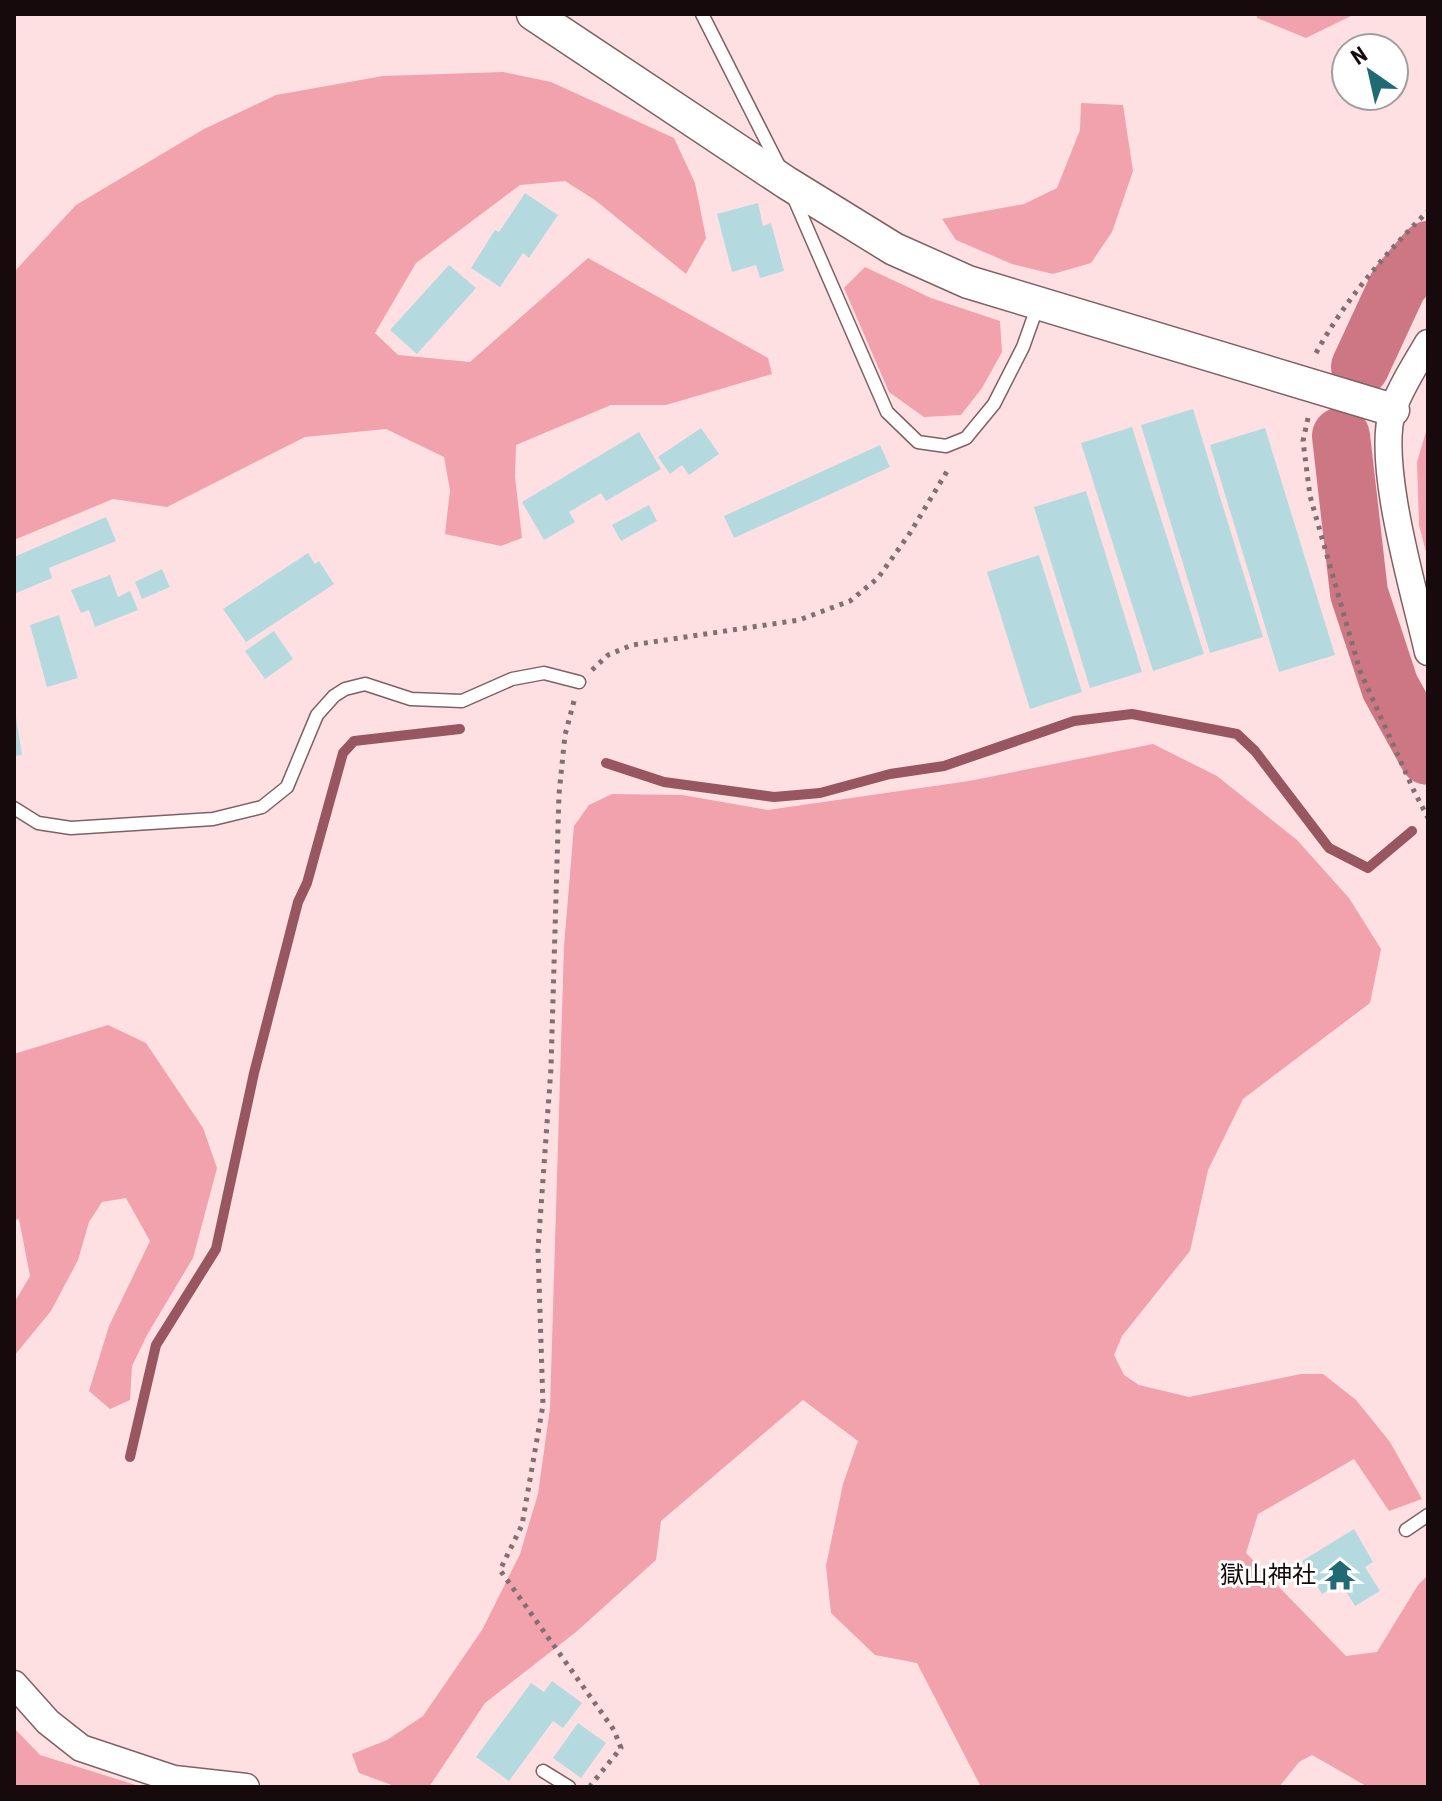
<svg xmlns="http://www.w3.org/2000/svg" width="1442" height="1801" font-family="'Roboto Condensed','Noto Sans JP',sans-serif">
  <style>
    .green { fill: #f1a2ad }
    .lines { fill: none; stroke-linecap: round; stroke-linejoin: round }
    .stream { stroke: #975660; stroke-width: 10 }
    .river { stroke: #ce7784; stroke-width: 58 }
    .building { fill: #b4dae0 }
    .service-casing { stroke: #7f6064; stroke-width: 15 }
    .minor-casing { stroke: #7f6064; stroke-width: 29 }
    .tertiary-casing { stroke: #7f6064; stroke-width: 35 }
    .path { stroke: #836e71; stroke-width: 5; stroke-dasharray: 4 6; stroke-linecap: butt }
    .service { stroke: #fff; stroke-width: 12 }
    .minor { stroke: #fff; stroke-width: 26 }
    .tertiary { stroke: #fff; stroke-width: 32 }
    .labels { text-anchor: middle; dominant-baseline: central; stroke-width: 6; stroke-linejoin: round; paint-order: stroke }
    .poi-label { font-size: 24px; fill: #160a0c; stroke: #fff; text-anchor: end }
  </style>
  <rect width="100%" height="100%" fill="#fee0e3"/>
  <g class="green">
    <path d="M1256 14H1355L1306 38 1257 18Z"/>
    <path d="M503 72 551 82 674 138 695 183 706 238 686 274 595 200 565 181 520 185 416 263 375 333 398 355 470 362 588 258 768 358 772 374 666 405H611L516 445 515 477 522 538 501 546 445 534 450 490 444 457 386 429 305 437 167 507 113 499 14 540V272L76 205 204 129 276 95 383 76Z"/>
    <path d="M1081 103 1123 105 1133 171 1112 232 1091 263 1053 274 1012 264 956 240 942 219 1024 204 1057 188 1080 130Z"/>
    <path d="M865 267 931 298 1000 321 1002 352 982 388 961 415 924 417 889 392 844 288Z"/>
    <path d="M1428 425V560L1419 525 1417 462Z"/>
    <path d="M1153 744 1217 776 1297 840 1349 898 1381 949 1370 1003 1243 1099 1208 1170 1190 1251 1122 1336 1114 1355 1124 1375 1139 1385 1189 1397 1301 1374H1323L1356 1400 1390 1442 1422 1499 1389 1511 1354 1459 1258 1514 1246 1553 1346 1656 1377 1652 1418 1585 1428 1575V1787H1368L1312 1755 1299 1762 1279 1787H981L917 1663 875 1655 831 1613 826 1566 843 1484 858 1441 803 1400 661 1521 656 1560 576 1632 485 1703 429 1787H397L359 1773 352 1754 387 1740 423 1716 482 1630 520 1554 538 1494 550 1408 564 946 574 826 589 805 612 794 682 795 768 810 969 781Z"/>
    <path d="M108 1025 146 1043 203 1128 217 1168 193 1258 147 1335 132 1366 130 1400 110 1409 89 1391 109 1326 150 1241 126 1198 102 1202 89 1222 78 1260 51 1311 14 1356V1303L30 1276 19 1219 14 1220V1054Z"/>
    <path d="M14 1728 40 1755 142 1787H14Z"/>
  </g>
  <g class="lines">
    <g class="stream">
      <path d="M606 763 664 782 774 797 820 793 890 774 944 766 1074 721 1132 714 1237 734 1255 751 1329 848 1368 868 1412 831"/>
      <path d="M130 1457 156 1345 216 1249 254 1073 298 902 307 883 343 753 354 741 460 729"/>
    </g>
    <g class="river">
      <path d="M1360 367 1398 285 1428 250"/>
      <path d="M1341 436 1359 593 1390 687 1428 756"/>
    </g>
  </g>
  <g class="building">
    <path d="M525 193 558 215 529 258 523 253 500 287 471 268 495 230 499 232Z"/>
    <path d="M758 203 763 226 771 223 784 271 760 278 756 265 732 272 717 214Z"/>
    <path d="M449 265 476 288 417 354 390 330Z"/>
    <path d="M1193 409 1263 637 1210 653 1141 425Z"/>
    <path d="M1132 427 1204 654 1153 671 1081 443Z"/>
    <path d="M701 428 719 454 689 475 682 465 670 474 658 457Z"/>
    <path d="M1265 428 1335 655 1279 672 1210 445Z"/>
    <path d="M639 432 661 469 606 501 601 493 569 512 575 522 544 540 522 502Z"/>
    <path d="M880 445 890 467 734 538 724 516Z"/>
    <path d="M1086 491 1142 672 1090 688 1034 507Z"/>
    <path d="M649 505 657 521 621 541 612 525Z"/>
    <path d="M106 517 116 541 49 568 52 578 14 594V557Z"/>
    <path d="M308 553 315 564 319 561 334 584 246 642 223 609Z"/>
    <path d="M1039 555 1082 692 1030 709 987 572Z"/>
    <path d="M162 569 170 587 142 599 135 582Z"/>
    <path d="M110 575 118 597 130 591 138 610 95 627 89 610 81 613 71 590Z"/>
    <path d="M59 615 78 678 47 687 30 625Z"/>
    <path d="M274 631 293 659 265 679 245 651Z"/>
    <path d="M14 705 22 755 14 756Z"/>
    <path d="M1354 1529 1373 1562 1365 1567 1380 1591 1355 1606 1341 1583 1322 1594 1302 1561Z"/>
    <path d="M552 1681 582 1703 563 1728 553 1721 509 1781 476 1757 531 1683 544 1692Z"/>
    <path d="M578 1723 606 1743 581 1778 553 1758Z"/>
  </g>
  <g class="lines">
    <g class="service-casing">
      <g id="service">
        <path d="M702 14 780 168"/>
        <path d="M793 196 887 412 918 442 946 446 966 438 994 404 1023 347 1038 305"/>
        <path d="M14 808 38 823 71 828 213 819 262 807 287 787 317 715 334 696 345 689 365 684 411 699 462 701 512 679 544 673 579 682"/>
        <path d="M1406 1530 1428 1515"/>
        <path d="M543 1771 569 1787"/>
      </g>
    </g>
    <g class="minor-casing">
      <g id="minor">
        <path d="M1428 343C1416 364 1401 386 1393 409 1375 462 1415 594 1428 652"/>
        <path d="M14 1684 48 1722 81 1748 174 1779 246 1787"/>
      </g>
    </g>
    <g class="tertiary-casing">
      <path id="tertiary" d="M533 14 787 183 894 249 968 282 1393 410"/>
    </g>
    <g class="path">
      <path d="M1316 353C1345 300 1385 254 1428 211"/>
      <path d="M1308 418 1303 441 1310 496 1360 671 1414 791 1428 818"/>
      <path d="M592 670 608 655 632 645 799 620 850 601 878 578 910 533 949 468"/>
      <path d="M574 701 565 735 559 794 551 1068 538 1249 543 1405 522 1525 500 1570 614 1730 621 1748 590 1786"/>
    </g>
    <use href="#service" class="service"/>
    <use href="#minor" class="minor"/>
    <use href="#tertiary" class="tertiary"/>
  </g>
  <defs>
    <g id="temple-bare" transform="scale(2.4)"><path d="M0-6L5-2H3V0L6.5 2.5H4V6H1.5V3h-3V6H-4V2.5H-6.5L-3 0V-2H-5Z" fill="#206a74" stroke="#fff" stroke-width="2.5" paint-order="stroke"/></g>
  </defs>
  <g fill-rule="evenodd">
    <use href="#temple-bare" x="1340" y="1575"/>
  </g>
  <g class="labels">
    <g class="poi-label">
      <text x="1316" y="1575">獄山神社</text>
    </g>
  </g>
  <rect width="1442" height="1801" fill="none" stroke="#160a0c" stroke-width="32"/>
  <g transform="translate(1370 72) rotate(326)"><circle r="38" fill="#ffffff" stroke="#a29d9e" stroke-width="2"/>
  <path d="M0-6L14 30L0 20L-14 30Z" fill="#206a74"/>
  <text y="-12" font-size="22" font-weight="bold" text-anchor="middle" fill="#160a0c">N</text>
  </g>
</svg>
